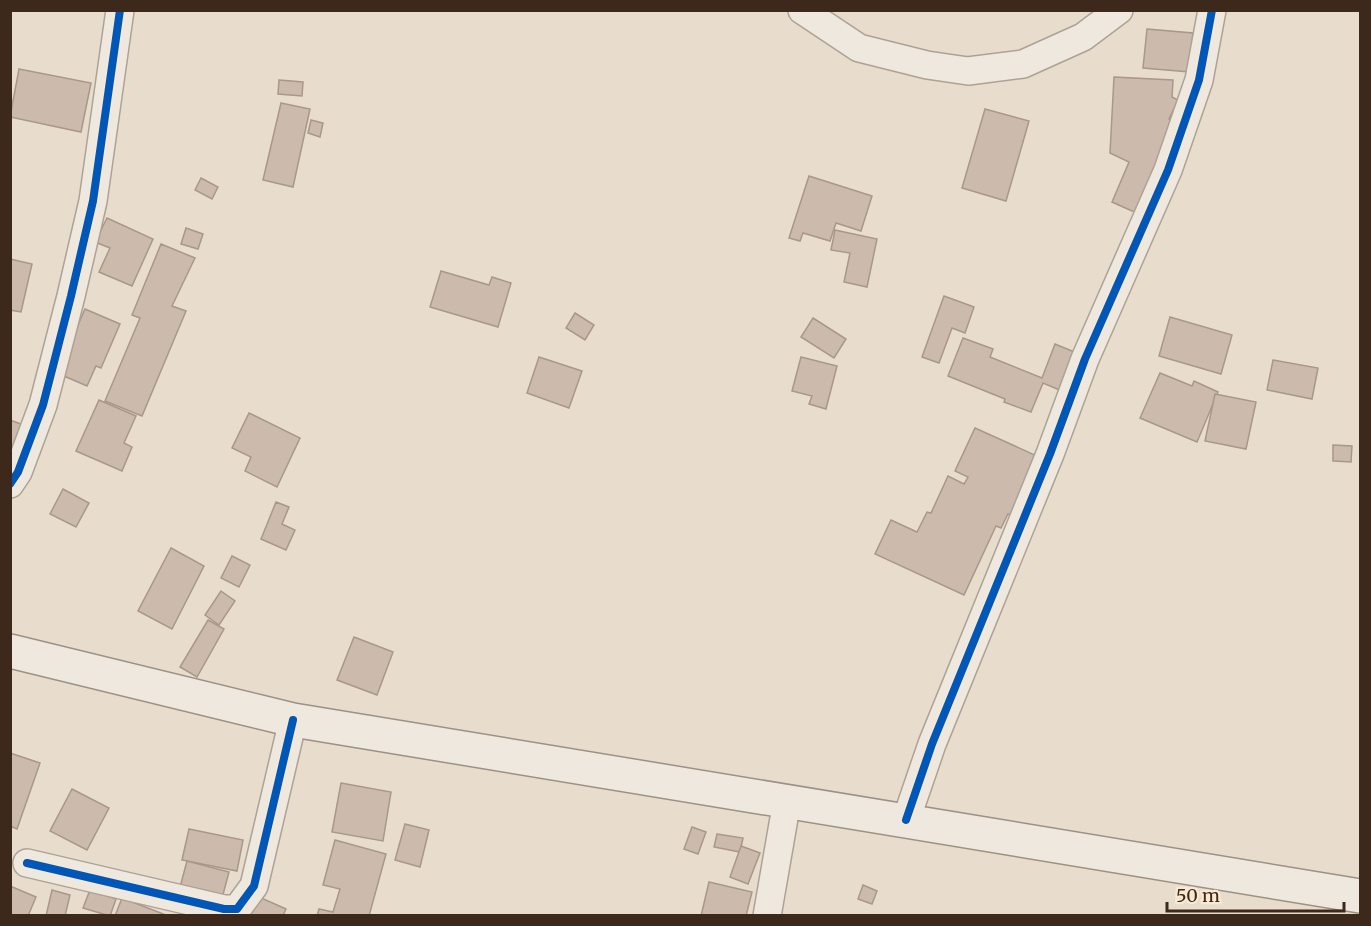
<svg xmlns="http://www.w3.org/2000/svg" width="1371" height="926" font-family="Merriweather,serif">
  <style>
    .building { fill: #ccbaad; stroke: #a8978b; stroke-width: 1.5 }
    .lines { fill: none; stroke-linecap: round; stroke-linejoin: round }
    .street-casing { stroke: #ada295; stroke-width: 30 }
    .secondary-casing { stroke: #9c9185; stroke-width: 36 }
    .street { stroke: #eee8df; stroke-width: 27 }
    .secondary { stroke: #eee8df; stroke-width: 33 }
    .cycleway-casing { stroke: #f9e9d1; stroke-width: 11 }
    .cycleway { stroke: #0057b8; stroke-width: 8 }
  </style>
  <rect width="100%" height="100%" fill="#e8ddcc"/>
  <g class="building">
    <path d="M1147 29 1193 33 1189 72 1143 68Z"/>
    <path d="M19 69 91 83 81 132 10 117Z"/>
    <path d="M1114 77 1173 80 1172 97 1178 100 1169 119 1175 122 1148 212 1132 211 1112 202 1129 162 1110 153Z"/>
    <path d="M279 80 303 82 302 96 278 94Z"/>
    <path d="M281 103 310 109 293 187 263 180Z"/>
    <path d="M985 109 1029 121 1006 201 962 188Z"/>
    <path d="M311 120 323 123 320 137 308 133Z"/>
    <path d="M809 176 872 196 861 231 836 223 830 241 803 233 800 241 789 238Z"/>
    <path d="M201 178 218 187 212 199 195 190Z"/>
    <path d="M107 218 153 239 132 286 99 272 110 248 95 242Z"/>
    <path d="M186 228 203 234 198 249 181 244Z"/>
    <path d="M835 230 877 239 867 287 844 282 850 253 831 250Z"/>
    <path d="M161 244 195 258 172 306 186 311 142 416 105 401 140 318 132 315Z"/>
    <path d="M10 259 32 264 21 312 10 310Z"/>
    <path d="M441 271 489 285 492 277 511 283 498 327 430 307Z"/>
    <path d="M944 296 974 307 965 333 952 328 939 363 922 357Z"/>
    <path d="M85 309 120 324 101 368 96 366 87 386 57 373Z"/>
    <path d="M575 313 594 325 585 340 566 328Z"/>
    <path d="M1170 317 1232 335 1221 374 1159 356Z"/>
    <path d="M813 318 846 339 834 358 801 337Z"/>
    <path d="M963 338 993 349 990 357 1042 378 1055 344 1084 356 1069 394 1043 383 1031 412 1004 402 1005 399 948 376Z"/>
    <path d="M539 357 582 371 569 408 527 393Z"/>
    <path d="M801 357 837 366 826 409 809 404 812 396 792 391Z"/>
    <path d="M1273 360 1318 368 1312 399 1267 390Z"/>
    <path d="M1160 373 1192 386 1194 381 1218 392 1197 442 1140 418Z"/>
    <path d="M1215 394 1256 402 1246 449 1205 441Z"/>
    <path d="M99 400 136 416 124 443 132 447 122 471 76 451Z"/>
    <path d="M249 413 300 438 277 487 245 471 251 457 232 448Z"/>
    <path d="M10 420 29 427 10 476Z"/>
    <path d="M975 428 1037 456 1010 515 1008 514 1001 528 996 526 964 595 875 554 891 520 917 532 927 512 931 513 948 476 964 484 968 477 955 471Z"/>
    <path d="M1333 445 1352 446 1351 462 1333 461Z"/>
    <path d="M63 489 89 503 76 527 50 514Z"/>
    <path d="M276 502 289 507 282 524 295 530 286 550 261 539Z"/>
    <path d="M171 548 204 566 172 629 138 611Z"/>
    <path d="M232 556 250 565 239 587 221 578Z"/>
    <path d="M221 591 235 601 219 625 205 615Z"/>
    <path d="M208 620 224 629 197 677 180 667Z"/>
    <path d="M354 637 393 652 377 695 337 680Z"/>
    <path d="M10 753 40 763 17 829 10 826Z"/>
    <path d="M341 783 391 792 383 841 332 832Z"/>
    <path d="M72 789 109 808 87 850 50 831Z"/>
    <path d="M405 824 429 830 420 867 395 860Z"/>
    <path d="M692 827 706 832 698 854 684 849Z"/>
    <path d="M189 829 243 840 237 871 182 860Z"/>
    <path d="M717 834 743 838 740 852 714 847Z"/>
    <path d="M335 840 386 854 369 916H317L319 909 333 912 340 889 323 885Z"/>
    <path d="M741 846 760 853 748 884 730 877Z"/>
    <path d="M187 861 229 872 221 902 179 891Z"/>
    <path d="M709 882 752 892 746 916H701Z"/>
    <path d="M863 885 877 891 872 904 858 899Z"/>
    <path d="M10 886 36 897 28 916H10Z"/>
    <path d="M52 890 70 895 65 916H46Z"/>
    <path d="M90 890 116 899 110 916 83 908Z"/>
    <path d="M250 893 286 909 283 916H240Z"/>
    <path d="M122 898 166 915V916H115Z"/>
  </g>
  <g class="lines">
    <g class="street-casing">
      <g id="street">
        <path d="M802 10 859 48 927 65 968 71 1023 64 1083 37 1119 10"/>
        <path d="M10 484 18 472 43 405 71 296 93 201 120 10"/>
        <path d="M906 820 932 744 1050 454 1085 359 1168 170 1199 80 1212 10"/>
        <path d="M27 863 224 909H237L254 886 293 720"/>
        <path d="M767 916 787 801"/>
      </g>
    </g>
    <g class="secondary-casing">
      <path id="secondary" d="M10 651 293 720 1360 896"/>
    </g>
    <use href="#street" class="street"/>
    <use href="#secondary" class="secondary"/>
    <g class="cycleway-casing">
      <g id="cycleway">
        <path d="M10 484 18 472 43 405 71 296 93 201 120 10"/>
        <path d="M906 820 932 744 1050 454 1085 359 1168 170 1199 80 1212 10"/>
        <path d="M27 863 224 909H237L254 886 293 720"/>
      </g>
    </g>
    <use href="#cycleway" class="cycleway"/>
  </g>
  <rect width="1371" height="926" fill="none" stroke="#3d281c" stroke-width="24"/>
  <path d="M1167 902v9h177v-9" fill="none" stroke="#3d281c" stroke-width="3"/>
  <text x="1176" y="902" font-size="18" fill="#3d281c" stroke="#f9e9d1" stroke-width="4.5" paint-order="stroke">50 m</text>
</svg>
